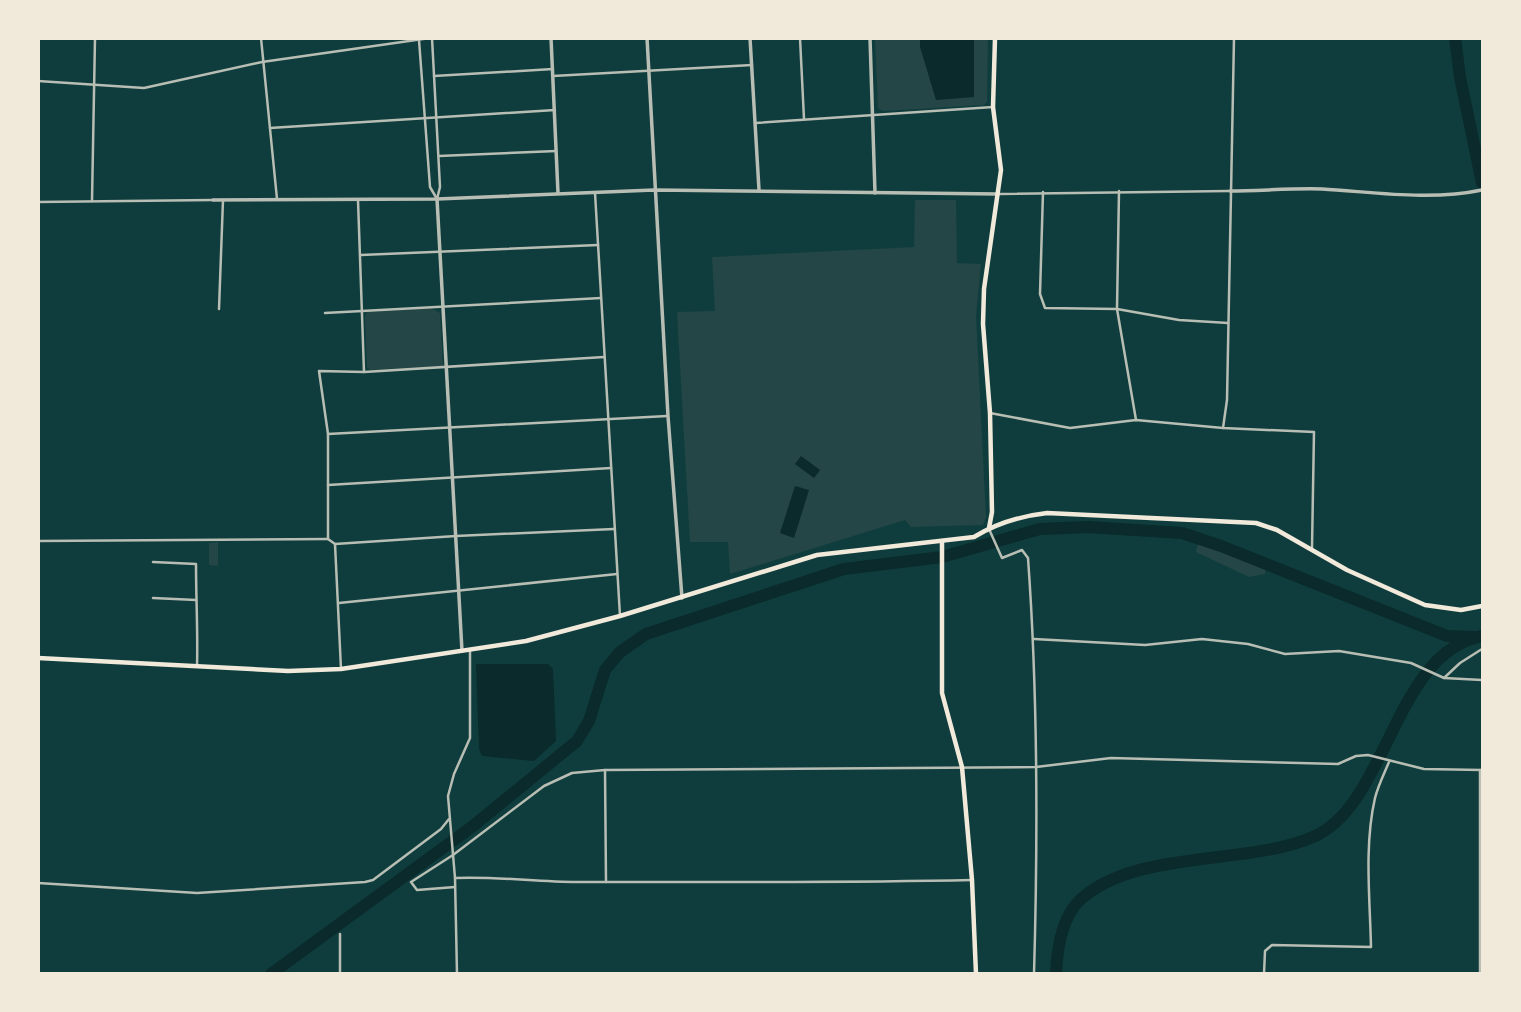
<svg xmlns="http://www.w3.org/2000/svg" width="1521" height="1012" font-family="Commissioner,sans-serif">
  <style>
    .green { fill: #244646 }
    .water { fill: #0a2a2b }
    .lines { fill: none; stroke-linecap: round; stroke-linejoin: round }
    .river { stroke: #0a2a2b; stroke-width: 12 }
    .minor { stroke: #b8beb3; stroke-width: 2.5 }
    .tertiary { stroke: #b8beb3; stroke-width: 3.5 }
    .primary { stroke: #f1e9da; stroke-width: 4.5 }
  </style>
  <rect width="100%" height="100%" fill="#0f3d3e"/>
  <g class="green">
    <path d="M875 39H988L987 102 984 105 883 111 878 108Z"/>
    <path d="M915 200H956L957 263 981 264 976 316 986 517 983 525 911 527 905 520 730 574 728 542H690L677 312 715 311 712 257 914 247Z"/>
    <path d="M430 308 440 313 443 366 370 370 367 367 365 318 367 312Z"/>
    <path d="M218 542V566L209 565V543Z"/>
    <path d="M1198 542 1266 565 1265 574 1249 577 1196 552Z"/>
  </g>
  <g class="water">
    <path d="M920 39H974V97L936 100 920 47Z"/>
    <path d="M801 456 820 470 814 478 795 464Z"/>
    <path d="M795 486 809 490 794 538 780 533Z"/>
    <path d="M476 664H548L553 669 556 741 534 761 482 756 479 749Z"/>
  </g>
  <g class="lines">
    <g class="river">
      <path d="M1455 38 1460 77 1482 183"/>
      <path d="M271 974 473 826 577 741 589 721 605 670 620 652 646 634 844 569 942 557 1040 529 1088 527 1182 533 1221 546 1447 636 1474 637"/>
      <path d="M1056 974C1057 949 1061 918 1080 900 1135 849 1246 866 1313 837 1388 805 1394 652 1482 636"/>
    </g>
    <g class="minor">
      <path d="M261 38 277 199"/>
      <path d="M432 38 440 187 437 199"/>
      <path d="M800 38 804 119"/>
      <path d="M419 40 430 187 437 199"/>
      <path d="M434 76 553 69"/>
      <path d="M553 76 752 65"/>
      <path d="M38 81 144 88 262 62 430 38"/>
      <path d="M755 123 993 107"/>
      <path d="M270 128 555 110"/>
      <path d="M439 156 556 151"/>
      <path d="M1119 191 1117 309 1136 420"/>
      <path d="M1043 192 1040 294 1045 308 1117 309 1179 320 1228 323"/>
      <path d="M595 193 620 616"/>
      <path d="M998 194 1229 191"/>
      <path d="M358 200 364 372"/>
      <path d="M92 201 95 38"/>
      <path d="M38 202 213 200"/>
      <path d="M361 255 598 245"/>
      <path d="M219 309 223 200"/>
      <path d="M325 313 601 298"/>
      <path d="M990 413 1070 428 1136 420 1223 428 1314 432 1312 548"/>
      <path d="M1223 428 1227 400 1234 38"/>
      <path d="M328 434 667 416"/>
      <path d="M328 485 611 468"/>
      <path d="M989 529 1002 558 1022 550 1028 558C1038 696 1038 835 1034 974"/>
      <path d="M38 541 328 539"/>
      <path d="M335 544 456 536 614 529"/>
      <path d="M153 562 196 564C196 599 198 632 197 666"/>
      <path d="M153 598 196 600"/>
      <path d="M339 603 617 574"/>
      <path d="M1034 639 1145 645 1202 639 1248 644 1285 654 1339 651 1411 663 1444 678 1482 680"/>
      <path d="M341 669 335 544 328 539V434L319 371 364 372 604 357"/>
      <path d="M1444 678 1460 663 1482 649"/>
      <path d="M605 770 606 882"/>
      <path d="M1480 770V974"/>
      <path d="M455 878C496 876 536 882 577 882 709 882 841 883 972 880"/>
      <path d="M38 883 197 893 365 882 373 880 441 829 449 819"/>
      <path d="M455 887 417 890 411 882 453 855 544 786 572 773 605 770 1036 767 1111 758 1338 764 1356 756 1368 755 1424 769 1482 770"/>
      <path d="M340 934V974"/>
      <path d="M457 974 455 878 448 796 454 774 470 738V650"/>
      <path d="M1264 974 1265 951 1272 945 1371 947C1370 899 1364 846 1375 798 1378 786 1384 774 1389 762"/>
    </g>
    <g class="tertiary">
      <path d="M551 38 558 193"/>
      <path d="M647 38 668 416 682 598"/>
      <path d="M750 38 759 190"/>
      <path d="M870 38 875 193"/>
      <path d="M1230 191C1260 191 1291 188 1322 189 1374 192 1430 201 1482 190"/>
      <path d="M437 199 462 651"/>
      <path d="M213 200 437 199 654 190 998 194"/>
    </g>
    <g class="primary">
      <path d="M989 528 992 512 990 413 983 324 984 289 1001 170 993 107 995 38"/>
      <path d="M942 542V693L962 767 972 880 976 974"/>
      <path d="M38 658 288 671 341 669 526 641 620 616 817 555 974 537C997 523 1021 516 1047 513L1256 523 1277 530 1347 570 1425 605 1461 610 1482 606"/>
    </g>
  </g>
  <rect width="1521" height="1012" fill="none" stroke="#f1e9da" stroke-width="80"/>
</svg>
